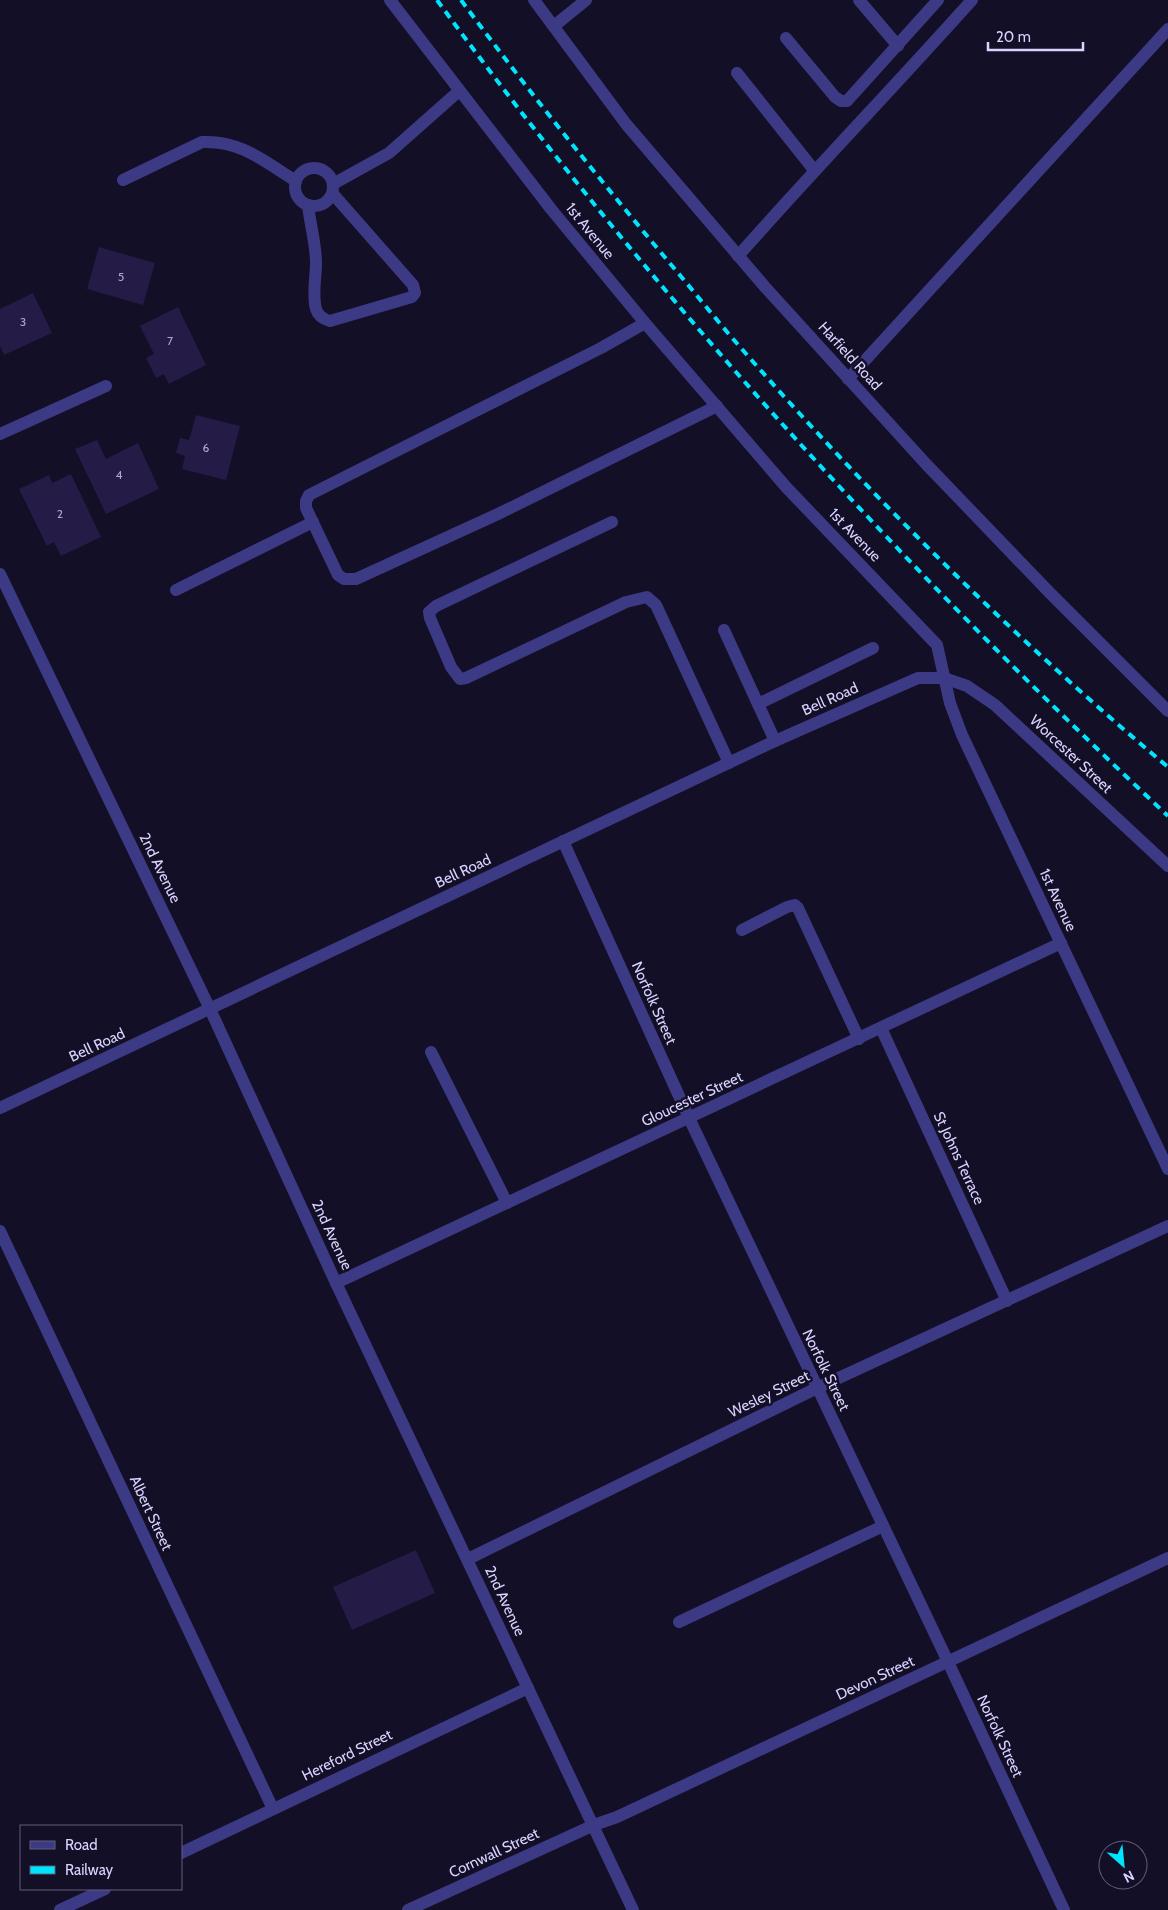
<svg xmlns="http://www.w3.org/2000/svg" width="1168" height="1910" font-family="Cabin,sans-serif">
  <style>
    .building { fill: #241b47 }
    .lines { fill: none; stroke-linecap: round; stroke-linejoin: round }
    .service { stroke: #3d3a85; stroke-width: 12 }
    .minor { stroke: #3d3a85; stroke-width: 12 }
    .tertiary { stroke: #3d3a85; stroke-width: 12 }
    .rail { stroke: #00e5ff; stroke-width: 4; stroke-dasharray: 8 6; stroke-linecap: butt }
    .labels { text-anchor: middle; dominant-baseline: central; stroke-width: 5; stroke-linejoin: round; paint-order: stroke }
    .number-label { font-size: 12px; fill: #aca6d1 }
    .street-label { font-size: 15px; fill: #d9d4ff; stroke: #130f26 }
  </style>
  <rect width="100%" height="100%" fill="#130f26"/>
  <g class="building">
    <path d="M99 247 155 263 143 305 87 289Z"/>
    <path d="M33 293 52 333 4 355 0 346V309Z"/>
    <path d="M178 307 206 365 169 384 164 374 156 378 146 358 154 354 140 326Z"/>
    <path d="M196 415 240 426 226 480 182 469 185 456 176 453 180 438 189 440Z"/>
    <path d="M97 440 106 459 138 443 159 489 106 514 75 449Z"/>
    <path d="M71 474 101 537 61 556 54 542 47 546 19 489 49 475 52 483Z"/>
    <path d="M416 1550 435 1593 352 1630 333 1587Z"/>
  </g>
  <g class="lines">
    <g class="service">
      <path d="M859 0 898 46"/>
      <path d="M554 26 586 0"/>
      <path d="M786 38 835 97 841 101H847L938 0"/>
      <path d="M737 73 814 170"/>
      <circle cx="314" cy="187" r="19"/>
      <path d="M123 180 202 142C241 140 265 162 296 181"/>
      <path d="M333 184 389 153 459 91"/>
      <path d="M308 205C310 224 316 244 316 263 316 278 312 294 316 309 318 316 323 319 330 321L412 297 415 293 413 285 333 194"/>
      <path d="M738 256C815 169 895 86 972 0"/>
      <path d="M645 323 601 348 309 495 306 501V508L338 575 344 579H356L498 514 717 406"/>
      <path d="M848 379 1168 29"/>
      <path d="M612 522 436 606 429 612 430 618 451 667 460 679 466 678 626 602 647 597 656 605 729 763"/>
      <path d="M176 590 313 522"/>
      <path d="M724 630 775 741"/>
      <path d="M758 704 873 648"/>
      <path d="M742 930 787 907 795 905 798 908 859 1039"/>
      <path d="M679 1622 883 1526"/>
    </g>
    <g class="minor">
      <path d="M390 0 551 209 645 323 786 487 937 645 950 703 962 735 1168 1169"/>
      <path d="M534 0 626 124 765 287 926 464 1049 592 1168 711"/>
      <path d="M0 434 106 386"/>
      <path d="M563 841 689 1118 941 1647 1064 1910"/>
      <path d="M881 1028 1007 1301"/>
      <path d="M431 1052 507 1203"/>
      <path d="M0 1108 775 741 918 678H944L967 686 995 705 1168 866"/>
      <path d="M0 1231 273 1809"/>
      <path d="M336 1283 1061 943"/>
      <path d="M468 1559 817 1388 1168 1226"/>
      <path d="M181 1853 528 1688"/>
      <path d="M60 1910 105 1889"/>
      <path d="M408 1910 594 1825 617 1817 1168 1558"/>
    </g>
    <path class="tertiary" d="M0 574 210 1009 336 1283 633 1910"/>
    <g class="rail">
      <path d="M437 0C653 296 901 566 1168 816"/>
      <path d="M461 0C529 92 600 180 673 267 696 294 718 322 741 348 872 498 1015 639 1168 767"/>
    </g>
  </g>
  <g class="labels">
    <g class="number-label">
      <text x="121" y="276">5</text>
      <text x="23" y="321">3</text>
      <text x="170" y="340">7</text>
      <text x="206" y="447">6</text>
      <text x="119" y="474">4</text>
      <text x="60" y="513">2</text>
    </g>
    <g class="street-label">
      <text transform="translate(590 231) rotate(51)">1st Avenue</text>
      <text transform="translate(850 356) rotate(48)">Harfield Road</text>
      <text transform="translate(855 535) rotate(46)">1st Avenue</text>
      <text transform="translate(830 699) rotate(-24)">Bell Road</text>
      <text transform="translate(1071 754) rotate(43)">Worcester Street</text>
      <text transform="translate(160 868) rotate(64)">2nd Avenue</text>
      <text transform="translate(463 871) rotate(-25)">Bell Road</text>
      <text transform="translate(1058 900) rotate(65)">1st Avenue</text>
      <text transform="translate(654 1003) rotate(66)">Norfolk Street</text>
      <text transform="translate(97 1045) rotate(-25)">Bell Road</text>
      <text transform="translate(692 1099) rotate(-25)">Gloucester Street</text>
      <text transform="translate(959 1158) rotate(65)">St Johns Terrace</text>
      <text transform="translate(332 1235) rotate(65)">2nd Avenue</text>
      <text transform="translate(826 1370) rotate(64)">Norfolk Street</text>
      <text transform="translate(769 1394) rotate(-26)">Wesley Street</text>
      <text transform="translate(151 1513) rotate(65)">Albert Street</text>
      <text transform="translate(505 1601) rotate(65)">2nd Avenue</text>
      <text transform="translate(875 1678) rotate(-25)">Devon Street</text>
      <text transform="translate(1000 1736) rotate(65)">Norfolk Street</text>
      <text transform="translate(347 1755) rotate(-26)">Hereford Street</text>
      <text transform="translate(494 1853) rotate(-25)">Cornwall Street</text>
    </g>
  </g>
  <rect x="20" y="1825" width="162" height="65" fill="#130f26" stroke="#625e7d"/>
  <rect x="30" y="1841" width="25" height="8" fill="#3d3a85" stroke="#625e7d"/>
  <text x="65" y="1850" font-size="15" fill="#d9d4ff">Road</text>
  <rect x="30" y="1866" width="25" height="8" fill="#00e5ff" stroke="#625e7d"/>
  <text x="65" y="1875" font-size="15" fill="#d9d4ff">Railway</text>
  <g transform="translate(1123 1865) rotate(153)"><circle r="24" fill="#130f26" stroke="#625e7d"/>
  <path d="M0-4L9 19L0 12L-9 19Z" fill="#00e5ff"/>
  <text y="-8" font-size="14" font-weight="bold" text-anchor="middle" fill="#d9d4ff">N</text>
  </g>
  <path d="M988 42v8h95v-8" fill="none" stroke="#d9d4ff" stroke-width="2.5"/>
  <text x="996" y="42" font-size="15" fill="#d9d4ff" stroke="#130f26" stroke-width="4" paint-order="stroke">20 m</text>
</svg>
